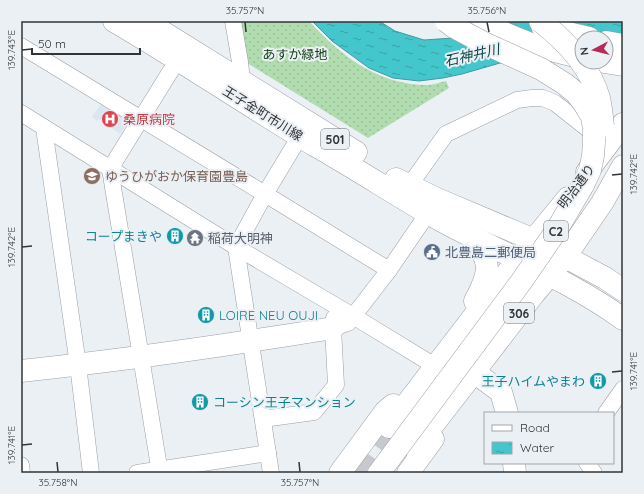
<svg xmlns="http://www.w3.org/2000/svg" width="644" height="494" font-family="Quicksand,'Noto Sans JP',sans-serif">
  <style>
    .built { fill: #dce6f1 }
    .grass { fill: url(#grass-dots) }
    .water { fill: url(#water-ripples); stroke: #3f9b9f }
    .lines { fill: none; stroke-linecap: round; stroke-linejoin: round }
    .primary-tunnel { stroke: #c6cacf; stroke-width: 22; stroke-dasharray: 22 11; stroke-linecap: butt }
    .street-casing { stroke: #9a9ea3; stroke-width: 17 }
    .secondary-casing { stroke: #9a9ea3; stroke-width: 23 }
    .primary-casing { stroke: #9a9ea3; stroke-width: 23 }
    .highway-casing { stroke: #9a9ea3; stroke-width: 23 }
    .street { stroke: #fff; stroke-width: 16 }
    .secondary { stroke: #fff; stroke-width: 22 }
    .primary { stroke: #fff; stroke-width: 22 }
    .highway { stroke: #fff; stroke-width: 22 }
    .highway-bridge-casing { stroke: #9a9ea3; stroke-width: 23; stroke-linecap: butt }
    .highway-bridge { stroke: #fff; stroke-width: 22 }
    .ticks { fill: none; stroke: #323436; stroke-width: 1.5 }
    .labels { text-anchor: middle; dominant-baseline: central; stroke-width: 4; stroke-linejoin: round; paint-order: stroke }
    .shield { fill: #ebf0f5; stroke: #6a6c6f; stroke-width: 1 }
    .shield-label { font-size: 12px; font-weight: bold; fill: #323436 }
    .park-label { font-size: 13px; fill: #144117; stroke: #ebf0f5 }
    .street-label { font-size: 13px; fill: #323436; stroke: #ebf0f5 }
    .health-label { font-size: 13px; fill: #be3a42; stroke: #ebf0f5; text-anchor: start }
    .education-label { font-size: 13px; fill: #785e54; stroke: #ebf0f5; text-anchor: start }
    .culture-label { font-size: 13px; fill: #0d838f; stroke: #ebf0f5; text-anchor: end }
    .worship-label { font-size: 13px; fill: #5b616d; stroke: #ebf0f5; text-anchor: start }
    .service-label { font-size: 13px; fill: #4e5e75; stroke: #ebf0f5; text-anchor: start }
    .water-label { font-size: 14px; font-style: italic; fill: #0a4648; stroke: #ebf0f5 }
    .neatline { fill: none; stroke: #323436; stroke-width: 1.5 }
    .ticks-label { font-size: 10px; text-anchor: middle; fill: #323436 }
  </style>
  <defs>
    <pattern id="grass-dots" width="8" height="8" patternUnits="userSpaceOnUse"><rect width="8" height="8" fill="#b0dcaf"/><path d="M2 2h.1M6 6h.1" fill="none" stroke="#98bd97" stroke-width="1.8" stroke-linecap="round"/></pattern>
    <pattern id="water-ripples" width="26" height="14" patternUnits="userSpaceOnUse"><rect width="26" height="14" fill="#44c7cc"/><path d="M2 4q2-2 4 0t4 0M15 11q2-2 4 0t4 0" fill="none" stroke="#39a2a6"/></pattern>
  </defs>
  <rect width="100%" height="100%" fill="#ebf0f5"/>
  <path class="built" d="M101 104 126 118 127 123 120 134 99 119 97 121 92 117Z"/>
  <path class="grass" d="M239 21H309C341 56 378 85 428 85 434 85 440 82 446 81L449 88 368 138 247 63Z"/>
  <path class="water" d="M312 21H379L395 31 424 40 453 38 503 21H623V52L606 38H582V56L500 63 462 74 443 78 419 81 393 78 369 68 332 41Z"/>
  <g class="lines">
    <path class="primary-tunnel" d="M357 473 389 427"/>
    <g class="street-casing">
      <g id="street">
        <path d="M233 21 240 62 242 81"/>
        <path d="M21 46 265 194 389 270"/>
        <path d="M21 113 236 247 353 316 435 366"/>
        <path d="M44 128 78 365 91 473"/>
        <path d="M409 186 446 134 517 100 532 98H543L555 103 598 137"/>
        <path d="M333 328 348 323 389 270 428 213"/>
        <path d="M606 413 623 389"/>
        <path d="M263 419 314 412 336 385 333 328 334 318"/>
        <path d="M587 463 594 473"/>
        <path d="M21 465 22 473"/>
        <path d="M137 473 268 453"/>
        <path d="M160 473 141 357 110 169 183 51"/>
        <path d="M271 473 236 247 265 194 300 136"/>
      </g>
    </g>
    <g class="secondary-casing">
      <g id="secondary">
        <path d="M21 371C126 360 229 345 333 328"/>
        <path d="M474 372 501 392 507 413"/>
        <path d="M514 463 515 473"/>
      </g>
    </g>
    <g class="primary-casing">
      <g id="primary">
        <path d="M114 21C177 58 237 98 299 136 310 143 322 149 333 156 364 174 395 194 426 212 491 250 562 275 623 319"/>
        <path d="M145 21 356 152"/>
        <path d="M587 172 623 124"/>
        <path d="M396 179 437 199 534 240 605 278 623 290"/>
        <path d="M471 236C493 262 490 273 475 301"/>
        <path d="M389 427 518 259 568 198"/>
        <path d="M415 448 474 372 533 295 565 257 602 203 623 166"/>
        <path d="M340 473 385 412 393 405"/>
        <path d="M408 473 433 439"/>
      </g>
    </g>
    <g class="highway-casing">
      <g id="highway">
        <path d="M479 21C496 30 513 37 531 44 547 50 565 53 582 58"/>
        <path d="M542 26 559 31 589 38"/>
        <path d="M606 42 623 45"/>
        <path d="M604 62 623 65"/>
      </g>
    </g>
    <use href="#street" class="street"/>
    <use href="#secondary" class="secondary"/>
    <use href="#primary" class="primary"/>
    <use href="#highway" class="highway"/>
    <g class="highway-bridge-casing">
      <g id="highway-bridge">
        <path d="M540 21C566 41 590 66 599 98 601 107 602 117 603 126"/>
        <path d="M379 473 521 282 556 231 583 185 590 170 593 156 594 143V129L592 117 585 105 576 93 565 84 541 69 484 43 454 27 446 21"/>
      </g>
    </g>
    <use href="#highway-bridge" class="highway-bridge"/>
  </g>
  <path class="ticks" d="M245 22 246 32M487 22 489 32M22 50 32 49M612 175 622 174M22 247 32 246M612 372 622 371M22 445 32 444M57 462 58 472M299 462 300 472"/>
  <defs>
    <g id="hospital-disc" transform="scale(0.9)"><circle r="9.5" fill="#e0444e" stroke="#ebf0f5"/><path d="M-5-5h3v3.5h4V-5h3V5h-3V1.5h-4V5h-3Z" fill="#fff"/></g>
    <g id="school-disc" transform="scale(0.9)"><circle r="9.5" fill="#8d6e63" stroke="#ebf0f5"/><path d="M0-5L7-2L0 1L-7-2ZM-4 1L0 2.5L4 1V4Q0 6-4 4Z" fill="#fff"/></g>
    <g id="building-disc" transform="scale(0.9)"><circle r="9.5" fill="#0f9aa8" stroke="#ebf0f5"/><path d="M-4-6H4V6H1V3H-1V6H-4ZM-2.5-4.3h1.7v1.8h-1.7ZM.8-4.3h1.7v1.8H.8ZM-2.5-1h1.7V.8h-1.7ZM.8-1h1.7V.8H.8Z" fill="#fff"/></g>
    <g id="temple-disc" transform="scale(0.9)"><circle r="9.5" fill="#6b7280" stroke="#ebf0f5"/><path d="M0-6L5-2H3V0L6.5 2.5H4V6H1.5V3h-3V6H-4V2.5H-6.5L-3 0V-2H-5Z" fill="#fff"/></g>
    <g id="civic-disc" transform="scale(0.9)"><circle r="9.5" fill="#5c6f8a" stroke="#ebf0f5"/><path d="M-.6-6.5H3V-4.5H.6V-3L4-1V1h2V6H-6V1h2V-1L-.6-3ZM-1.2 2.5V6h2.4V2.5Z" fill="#fff"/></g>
  </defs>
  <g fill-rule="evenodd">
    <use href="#hospital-disc" x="110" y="119"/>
    <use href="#school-disc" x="92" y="176"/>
    <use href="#building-disc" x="175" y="236"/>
    <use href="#temple-disc" x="195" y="238"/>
    <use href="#civic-disc" x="432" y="252"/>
    <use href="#building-disc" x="206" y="315"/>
    <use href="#building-disc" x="598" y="381"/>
    <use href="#building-disc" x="200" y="402"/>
  </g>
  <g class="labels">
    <g class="shield">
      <rect x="321" y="129" width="28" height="20" rx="3"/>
      <rect x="544" y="221" width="24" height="20" rx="3"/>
      <rect x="504" y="303" width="30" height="20" rx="3"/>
    </g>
    <g class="shield-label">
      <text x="335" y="139">501</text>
      <text x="556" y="231">C2</text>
      <text x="519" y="313">306</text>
    </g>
    <g class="park-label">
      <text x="295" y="54">あすか緑地</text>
    </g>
    <g class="street-label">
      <text transform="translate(263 113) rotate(32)">王子金町市川線</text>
      <text transform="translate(576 186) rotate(-53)">明治通り</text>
    </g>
    <g class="health-label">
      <text x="123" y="119">桑原病院</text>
    </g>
    <g class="education-label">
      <text x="105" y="176">ゆうひがおか保育園豊島</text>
    </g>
    <g class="culture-label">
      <text x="162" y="236">コープまきや</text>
      <text x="219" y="315" text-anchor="start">LOIRE NEU OUJI</text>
      <text x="585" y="381">王子ハイムやまわ</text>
      <text x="213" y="402" text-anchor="start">コーシン王子マンション</text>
    </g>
    <g class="worship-label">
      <text x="208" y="238">稲荷大明神</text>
    </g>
    <g class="service-label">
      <text x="445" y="252">北豊島二郵便局</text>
    </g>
    <g class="water-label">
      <text transform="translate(472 55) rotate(-13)">石神井川</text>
    </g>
  </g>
  <rect width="644" height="494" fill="none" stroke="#ebf0f5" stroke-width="44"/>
  <rect x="484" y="412" width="130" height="52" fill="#ebf0f5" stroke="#a1a5a9"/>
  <rect x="492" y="425" width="20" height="6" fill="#ffffff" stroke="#a1a5a9"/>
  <text x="520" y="432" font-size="12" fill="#323436">Road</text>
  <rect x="492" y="442" width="20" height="12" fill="url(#water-ripples)" stroke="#a1a5a9"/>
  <text x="520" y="452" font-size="12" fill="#323436">Water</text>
  <g transform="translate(594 50) rotate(263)"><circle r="19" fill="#ebf0f5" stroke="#a1a5a9"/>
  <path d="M0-3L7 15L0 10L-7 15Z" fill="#b82957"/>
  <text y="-6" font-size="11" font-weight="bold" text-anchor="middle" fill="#323436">N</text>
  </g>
  <path d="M32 48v6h108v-6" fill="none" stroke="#323436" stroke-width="2"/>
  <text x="38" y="48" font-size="12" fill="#323436" stroke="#ebf0f5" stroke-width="3" paint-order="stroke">50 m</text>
  <rect x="22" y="22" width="600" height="450" class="neatline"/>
  <g class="ticks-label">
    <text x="245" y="14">35.757°N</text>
    <text x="487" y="14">35.756°N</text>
    <text transform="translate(11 50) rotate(-90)" y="4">139.743°E</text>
    <text transform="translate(633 174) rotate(-90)" y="4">139.742°E</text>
    <text transform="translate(11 247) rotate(-90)" y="4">139.742°E</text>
    <text transform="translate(633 371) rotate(-90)" y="4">139.741°E</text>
    <text transform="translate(11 445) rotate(-90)" y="4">139.741°E</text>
    <text x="58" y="486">35.758°N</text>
    <text x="300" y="486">35.757°N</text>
  </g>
</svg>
